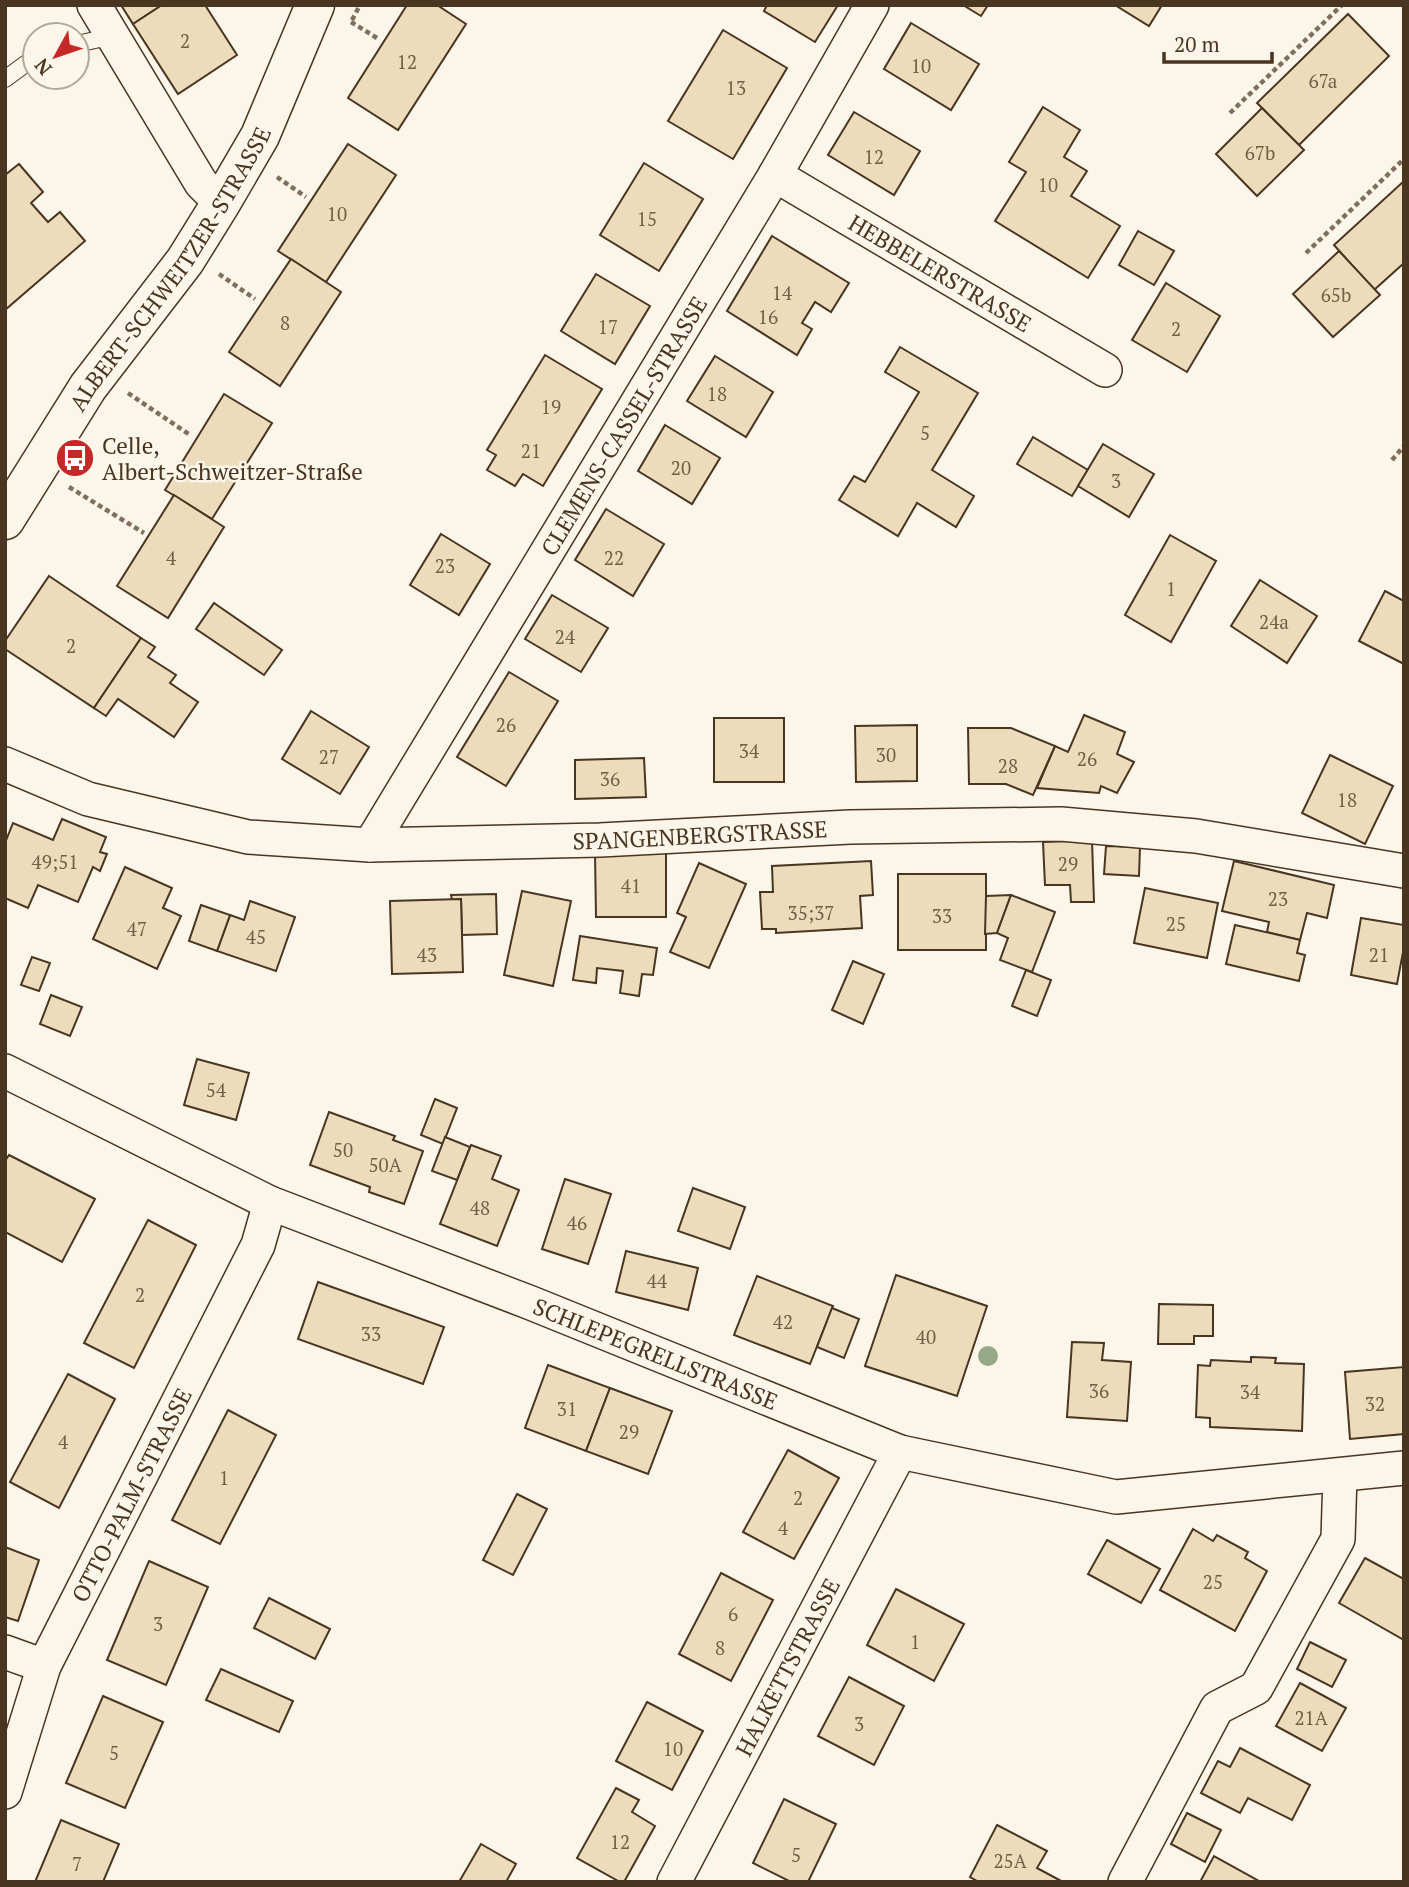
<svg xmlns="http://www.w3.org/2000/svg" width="1409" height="1887" font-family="'PT Serif',serif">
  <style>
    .building { fill: #ecdcbc; stroke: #4a3520; stroke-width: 2 }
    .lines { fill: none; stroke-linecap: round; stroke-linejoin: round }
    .service-casing { stroke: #4a3520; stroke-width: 18 }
    .minor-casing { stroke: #4a3520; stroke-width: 36 }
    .tertiary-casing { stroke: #4a3520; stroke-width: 41 }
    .path { stroke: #7f6f5c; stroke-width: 4.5; stroke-dasharray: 5 3.5; stroke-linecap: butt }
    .service { stroke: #fbf6e9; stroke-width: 16 }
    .minor { stroke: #fbf6e9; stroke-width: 33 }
    .tertiary { stroke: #fbf6e9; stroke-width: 38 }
    .tree { fill: #96a887 }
    .labels { text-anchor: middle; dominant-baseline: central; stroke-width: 5; stroke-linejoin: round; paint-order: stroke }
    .number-label { font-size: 19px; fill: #725f47 }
    .street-label { font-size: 23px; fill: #4a3520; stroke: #fbf6e9 }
    .poi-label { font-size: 23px; fill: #4a3520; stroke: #fbf6e9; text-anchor: start }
  </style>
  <rect width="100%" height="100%" fill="#fbf6e9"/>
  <g class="building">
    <path d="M121 5H162L133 24Z"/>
    <path d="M162 5H205L237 55 178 94 133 24Z"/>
    <path d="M407 5H437L466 24 398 130 348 98Z"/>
    <path d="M767 5H838L815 42 764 11Z"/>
    <path d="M963 5H988L981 16Z"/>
    <path d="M1115 5H1162L1149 26Z"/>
    <path d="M1348 14 1389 56 1299 145 1257 103Z"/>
    <path d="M911 23 979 64 951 110 884 69Z"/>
    <path d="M723 30 787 68 733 159 668 121Z"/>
    <path d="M1043 107 1080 130 1064 157 1087 171 1071 196 1120 226 1088 278 995 221 1026 172 1009 162Z"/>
    <path d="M1262 108 1304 150 1257 196 1216 154Z"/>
    <path d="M854 112 920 151 894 195 828 155Z"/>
    <path d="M348 144 396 175 326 282 278 251Z"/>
    <path d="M644 163 703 199 659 271 600 235Z"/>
    <path d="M19 164 43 192 31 203 48 222 60 212 85 241 5 310V175Z"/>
    <path d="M1404 181V263L1374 290 1334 245Z"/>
    <path d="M1138 231 1174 251 1154 285 1119 265Z"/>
    <path d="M772 236 849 283 831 312 815 302 802 323 812 329 797 355 727 311Z"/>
    <path d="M1339 251 1380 295 1333 337 1293 294Z"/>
    <path d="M291 259 341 292 280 386 229 352Z"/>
    <path d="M596 274 650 306 615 364 561 331Z"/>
    <path d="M1166 283 1220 316 1187 372 1132 340Z"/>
    <path d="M900 347 978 393 932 470 974 496 956 527 917 503 898 536 839 500 854 476 865 482 919 392 885 372Z"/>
    <path d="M545 355 602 389 543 486 523 474 515 486 487 470 496 455 487 450Z"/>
    <path d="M715 356 773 392 746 437 687 401Z"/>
    <path d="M224 394 272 423 212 519 165 490Z"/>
    <path d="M665 425 720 458 692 504 638 471Z"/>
    <path d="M1033 437 1088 470 1072 496 1017 464Z"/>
    <path d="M1103 444 1154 474 1129 517 1078 486Z"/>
    <path d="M174 495 224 527 168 618 117 586Z"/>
    <path d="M606 509 664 544 633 596 575 560Z"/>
    <path d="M441 534 490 564 459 615 410 585Z"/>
    <path d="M1170 535 1216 561 1171 642 1125 615Z"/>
    <path d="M49 576 141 638 94 708 5 649V641Z"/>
    <path d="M1260 580 1317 616 1287 663 1231 626Z"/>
    <path d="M1385 591 1404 601V664L1359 641Z"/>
    <path d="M552 595 608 628 581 672 525 639Z"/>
    <path d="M214 603 282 650 264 675 196 629Z"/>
    <path d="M141 638 155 647 148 657 176 675 170 683 198 702 174 737 118 699 106 716 94 708Z"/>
    <path d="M509 672 558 701 506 786 457 757Z"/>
    <path d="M311 711 369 747 340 794 282 759Z"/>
    <path d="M1084 715 1125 732 1117 754 1134 762 1117 793 1101 786 1099 793 1037 788 1055 746 1068 752Z"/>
    <rect x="714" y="718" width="70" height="64"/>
    <path d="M917 725V781L856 782 855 726Z"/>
    <path d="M968 728H1011L1055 746 1033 795 1006 784H969Z"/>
    <path d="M1330 755 1393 786 1365 844 1302 813Z"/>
    <path d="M644 758 646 797 575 799V760Z"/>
    <path d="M62 819 106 837 100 852 107 854 100 871 93 867 78 902 38 885 28 908 5 898V843L13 823 53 840Z"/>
    <path d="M1092 840 1094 902H1071L1070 885H1045L1043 842Z"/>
    <path d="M1106 846 1140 847 1139 876 1104 874Z"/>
    <path d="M595 853H666V917H596Z"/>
    <path d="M871 861 873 895 860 896 862 928 776 933V929H762L760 892H773L772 866Z"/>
    <path d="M1234 861 1334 885 1327 918 1307 913 1300 940 1267 932 1269 922 1222 911Z"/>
    <path d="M699 863 746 884 709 968 670 952 686 917 677 913Z"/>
    <path d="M125 867 172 888 163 908 181 916 157 969 93 939Z"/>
    <rect x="898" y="874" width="88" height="76"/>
    <path d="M1145 888 1218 903 1207 958 1134 943Z"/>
    <path d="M522 891 571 901 553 986 504 975Z"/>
    <path d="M496 894 497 934 462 935 461 899 452 900 451 895Z"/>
    <path d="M1011 895 997 933 985 934 986 896Z"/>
    <path d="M1011 895 1055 912 1032 972 1000 960 1008 938 997 933Z"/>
    <path d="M461 899 463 972 392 974 390 901Z"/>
    <path d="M250 901 295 917 276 971 217 951 230 915 244 920Z"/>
    <path d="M201 905 230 915 217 951 189 941Z"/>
    <path d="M1361 918 1404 925V947L1397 984 1351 975Z"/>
    <path d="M1235 925 1300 940 1297 953 1305 955 1299 981 1226 964Z"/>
    <path d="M580 936 657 948 653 975 642 974 639 996 620 993 623 971 597 968 596 983 573 980Z"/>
    <path d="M32 957 50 963 39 991 21 985Z"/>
    <path d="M853 961 884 974 863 1024 832 1010Z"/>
    <path d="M1026 970 1051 980 1037 1016 1012 1006Z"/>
    <path d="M51 995 82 1007 70 1036 40 1024Z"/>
    <path d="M197 1059 249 1073 236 1120 184 1105Z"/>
    <path d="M435 1099 457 1108 443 1144 421 1135Z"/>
    <path d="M329 1112 395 1136 393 1140 423 1151 404 1204 369 1192 370 1187 310 1165Z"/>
    <path d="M445 1137 470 1147 457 1180 432 1171Z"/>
    <path d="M471 1145 501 1156 492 1179 519 1190 497 1246 440 1224Z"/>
    <path d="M9 1155 95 1199 62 1262 5 1232V1161Z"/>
    <path d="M565 1179 611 1194 588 1264 542 1249Z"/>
    <path d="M693 1188 745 1207 730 1249 678 1231Z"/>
    <path d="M148 1220 196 1245 134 1368 84 1343Z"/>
    <path d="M626 1251 698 1268 688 1310 616 1292Z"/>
    <path d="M896 1275 987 1306 957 1396 865 1366Z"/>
    <path d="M757 1276 833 1306 810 1364 734 1335Z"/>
    <path d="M318 1282 444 1327 423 1384 298 1339Z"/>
    <path d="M1159 1304 1213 1305V1336H1194V1344H1158Z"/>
    <path d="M832 1308 859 1319 844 1358 817 1347Z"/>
    <path d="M1072 1342 1104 1343 1102 1360 1131 1362 1127 1421 1067 1417Z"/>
    <path d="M1251 1357 1276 1358 1275 1363 1304 1364 1302 1431 1210 1427V1418L1196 1417 1198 1365 1210 1366 1211 1360 1251 1362Z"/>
    <path d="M548 1365 610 1388 586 1451 525 1428Z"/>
    <path d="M1404 1367V1434L1350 1439 1345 1372Z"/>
    <path d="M68 1374 115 1399 59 1508 10 1482Z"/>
    <path d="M610 1388 672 1411 648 1474 586 1451Z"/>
    <path d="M228 1410 276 1435 220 1544 172 1520Z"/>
    <path d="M788 1450 839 1478 794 1559 743 1532Z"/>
    <path d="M517 1494 547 1509 513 1575 483 1560Z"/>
    <path d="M1193 1529 1213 1541 1217 1535 1248 1552 1245 1558 1267 1571 1235 1631 1160 1590Z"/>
    <path d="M1107 1540 1160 1569 1141 1603 1088 1574Z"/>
    <path d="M5 1547 39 1560 18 1621 5 1617Z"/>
    <path d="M1365 1558 1404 1579V1640L1339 1603Z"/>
    <path d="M149 1561 208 1587 166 1685 107 1660Z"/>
    <path d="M721 1573 773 1600 731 1681 679 1654Z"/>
    <path d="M896 1589 964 1624 934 1681 867 1645Z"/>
    <path d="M269 1598 330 1629 315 1659 254 1628Z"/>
    <path d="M1310 1642 1346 1660 1332 1687 1297 1669Z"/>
    <path d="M221 1669 293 1701 279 1732 206 1700Z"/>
    <path d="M849 1677 904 1706 874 1765 818 1736Z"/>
    <path d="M1300 1683 1346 1708 1322 1751 1276 1726Z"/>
    <path d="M103 1696 163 1722 125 1808 66 1783Z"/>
    <path d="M647 1702 703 1731 672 1790 616 1761Z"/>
    <path d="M1240 1748 1310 1785 1292 1820 1248 1798 1240 1813 1201 1793 1218 1761 1230 1767Z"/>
    <path d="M616 1788 639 1800 632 1812 655 1826 624 1882H620L577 1858Z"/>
    <path d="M784 1799 836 1824 808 1882H791L753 1863Z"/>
    <path d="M1187 1813 1221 1830 1205 1862 1171 1844Z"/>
    <path d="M61 1820 119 1844 103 1882H35Z"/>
    <path d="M997 1825 1047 1851 1037 1868 1063 1882H979L970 1877Z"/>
    <path d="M481 1844 516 1864 506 1882H459Z"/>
    <path d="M1214 1856 1261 1882H1200Z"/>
  </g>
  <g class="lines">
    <g class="service-casing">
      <g id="service">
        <path d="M77 44 113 36"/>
        <path d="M5 79 35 57"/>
      </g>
    </g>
    <g class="minor-casing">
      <g id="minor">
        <path d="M94 5 201 183 221 203"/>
        <path id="s1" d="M775 175 1105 370"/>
        <path id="s2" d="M5 764 88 799 248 837 370 845 600 840 850 827 1061 824 1196 836 1404 871"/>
        <path id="s3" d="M370 845 775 175 872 5"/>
        <path id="s4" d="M5 1071 270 1203 531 1303 900 1452 1116 1497 1404 1468"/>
        <path d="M5 1652 44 1666"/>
        <path id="s5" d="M5 1792 44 1666 258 1245 270 1203"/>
        <path id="s6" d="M674 1882 900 1452"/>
        <path d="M1125 1882 1217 1708 1256 1688 1338 1539 1340 1475"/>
      </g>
    </g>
    <g class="tertiary-casing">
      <g id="tertiary">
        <path id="s7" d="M5 520 88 387 185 261 221 203 260 136 315 5"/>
      </g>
    </g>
    <g class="path">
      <path d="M352 20 360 5"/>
      <path d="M351 22 377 38"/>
      <path d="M1230 113 1342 5"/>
      <path d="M277 177 306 197"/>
      <path d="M1306 253 1404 159"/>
      <path d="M219 274 255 299"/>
      <path d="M128 393 190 435"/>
      <path d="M1392 460 1404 446"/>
      <path d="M69 487 144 533"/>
    </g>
    <use href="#service" class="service"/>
    <use href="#minor" class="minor"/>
    <use href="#tertiary" class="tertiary"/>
  </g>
  <circle class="tree" cx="988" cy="1356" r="10"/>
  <defs>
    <g id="bus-disc" transform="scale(2.0125)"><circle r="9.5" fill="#c62828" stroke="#fbf6e9"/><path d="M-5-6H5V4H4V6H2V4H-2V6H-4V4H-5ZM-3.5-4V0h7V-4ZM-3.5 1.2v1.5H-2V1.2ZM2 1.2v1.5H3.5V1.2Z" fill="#fff"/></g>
  </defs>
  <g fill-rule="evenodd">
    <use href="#bus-disc" x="75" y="458"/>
  </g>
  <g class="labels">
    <g class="number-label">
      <text x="185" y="40">2</text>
      <text x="407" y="61">12</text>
      <text x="921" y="65">10</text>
      <text x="1323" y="80">67a</text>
      <text x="736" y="87">13</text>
      <text x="1260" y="152">67b</text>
      <text x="874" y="156">12</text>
      <text x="1048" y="184">10</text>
      <text x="337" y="213">10</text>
      <text x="647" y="218">15</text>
      <text x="782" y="292">14</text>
      <text x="1336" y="294">65b</text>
      <text x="768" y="316">16</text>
      <text x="285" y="322">8</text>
      <text x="608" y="326">17</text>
      <text x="1176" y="328">2</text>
      <text x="717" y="393">18</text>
      <text x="551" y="406">19</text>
      <text x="925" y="432">5</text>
      <text x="531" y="450">21</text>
      <text x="681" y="467">20</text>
      <text x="1116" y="480">3</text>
      <text x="171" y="557">4</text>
      <text x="614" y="557">22</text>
      <text x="445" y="565">23</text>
      <text x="1171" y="588">1</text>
      <text x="1274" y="621">24a</text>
      <text x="565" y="636">24</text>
      <text x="71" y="645">2</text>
      <text x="506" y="724">26</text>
      <text x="749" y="750">34</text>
      <text x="886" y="754">30</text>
      <text x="329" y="756">27</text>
      <text x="1087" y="758">26</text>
      <text x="1008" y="765">28</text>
      <text x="610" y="778">36</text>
      <text x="1347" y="799">18</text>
      <text x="55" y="861">49;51</text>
      <text x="1068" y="863">29</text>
      <text x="631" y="885">41</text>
      <text x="1278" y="898">23</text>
      <text x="811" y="912">35;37</text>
      <text x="942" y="915">33</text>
      <text x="1176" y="923">25</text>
      <text x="137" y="928">47</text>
      <text x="256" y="936">45</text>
      <text x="427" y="954">43</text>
      <text x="1379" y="954">21</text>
      <text x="216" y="1089">54</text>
      <text x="343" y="1149">50</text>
      <text x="385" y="1164">50A</text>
      <text x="480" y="1207">48</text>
      <text x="577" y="1222">46</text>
      <text x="657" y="1280">44</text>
      <text x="140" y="1294">2</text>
      <text x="783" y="1321">42</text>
      <text x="371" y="1333">33</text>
      <text x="926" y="1336">40</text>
      <text x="1099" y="1390">36</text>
      <text x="1250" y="1391">34</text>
      <text x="1375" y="1403">32</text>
      <text x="567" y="1408">31</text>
      <text x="629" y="1431">29</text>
      <text x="63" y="1441">4</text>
      <text x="224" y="1477">1</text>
      <text x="798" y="1497">2</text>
      <text x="783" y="1527">4</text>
      <text x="1213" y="1581">25</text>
      <text x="733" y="1613">6</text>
      <text x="158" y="1623">3</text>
      <text x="915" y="1641">1</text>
      <text x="720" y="1647">8</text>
      <text x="1311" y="1717">21A</text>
      <text x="859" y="1723">3</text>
      <text x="673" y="1748">10</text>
      <text x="114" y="1752">5</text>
      <text x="620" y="1841">12</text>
      <text x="796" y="1854">5</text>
      <text x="1010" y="1860">25A</text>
      <text x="77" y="1863">7</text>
    </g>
    <g class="street-label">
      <text stroke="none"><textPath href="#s7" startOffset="301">ALBERT-SCHWEITZER-STRASSE</textPath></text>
      <text stroke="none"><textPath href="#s1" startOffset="192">HEBBELERSTRASSE</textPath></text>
      <text stroke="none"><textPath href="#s3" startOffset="490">CLEMENS-CASSEL-STRASSE</textPath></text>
      <text stroke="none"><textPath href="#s2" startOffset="707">SPANGENBERGSTRASSE</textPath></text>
      <text stroke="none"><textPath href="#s4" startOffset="710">SCHLEPEGRELLSTRASSE</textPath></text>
      <text stroke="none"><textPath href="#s5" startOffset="324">OTTO-PALM-STRASSE</textPath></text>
      <text stroke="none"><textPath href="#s6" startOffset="243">HALKETTSTRASSE</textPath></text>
    </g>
    <g class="poi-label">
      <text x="102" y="445">Celle,<tspan x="102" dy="26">Albert-Schweitzer-Straße</tspan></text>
    </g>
  </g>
  <rect width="1409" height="1887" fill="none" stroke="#4a3520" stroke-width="14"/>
  <g transform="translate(56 56) rotate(230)"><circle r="33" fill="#fbf6e9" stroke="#b4a999" stroke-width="2"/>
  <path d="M0-5L12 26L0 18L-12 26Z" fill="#c62828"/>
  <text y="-10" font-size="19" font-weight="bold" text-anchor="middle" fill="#4a3520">N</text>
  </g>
  <path d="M1164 52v10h108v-10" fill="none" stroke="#4a3520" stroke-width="3.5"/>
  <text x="1174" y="52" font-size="21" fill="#4a3520" stroke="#fbf6e9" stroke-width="5" paint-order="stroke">20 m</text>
</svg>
